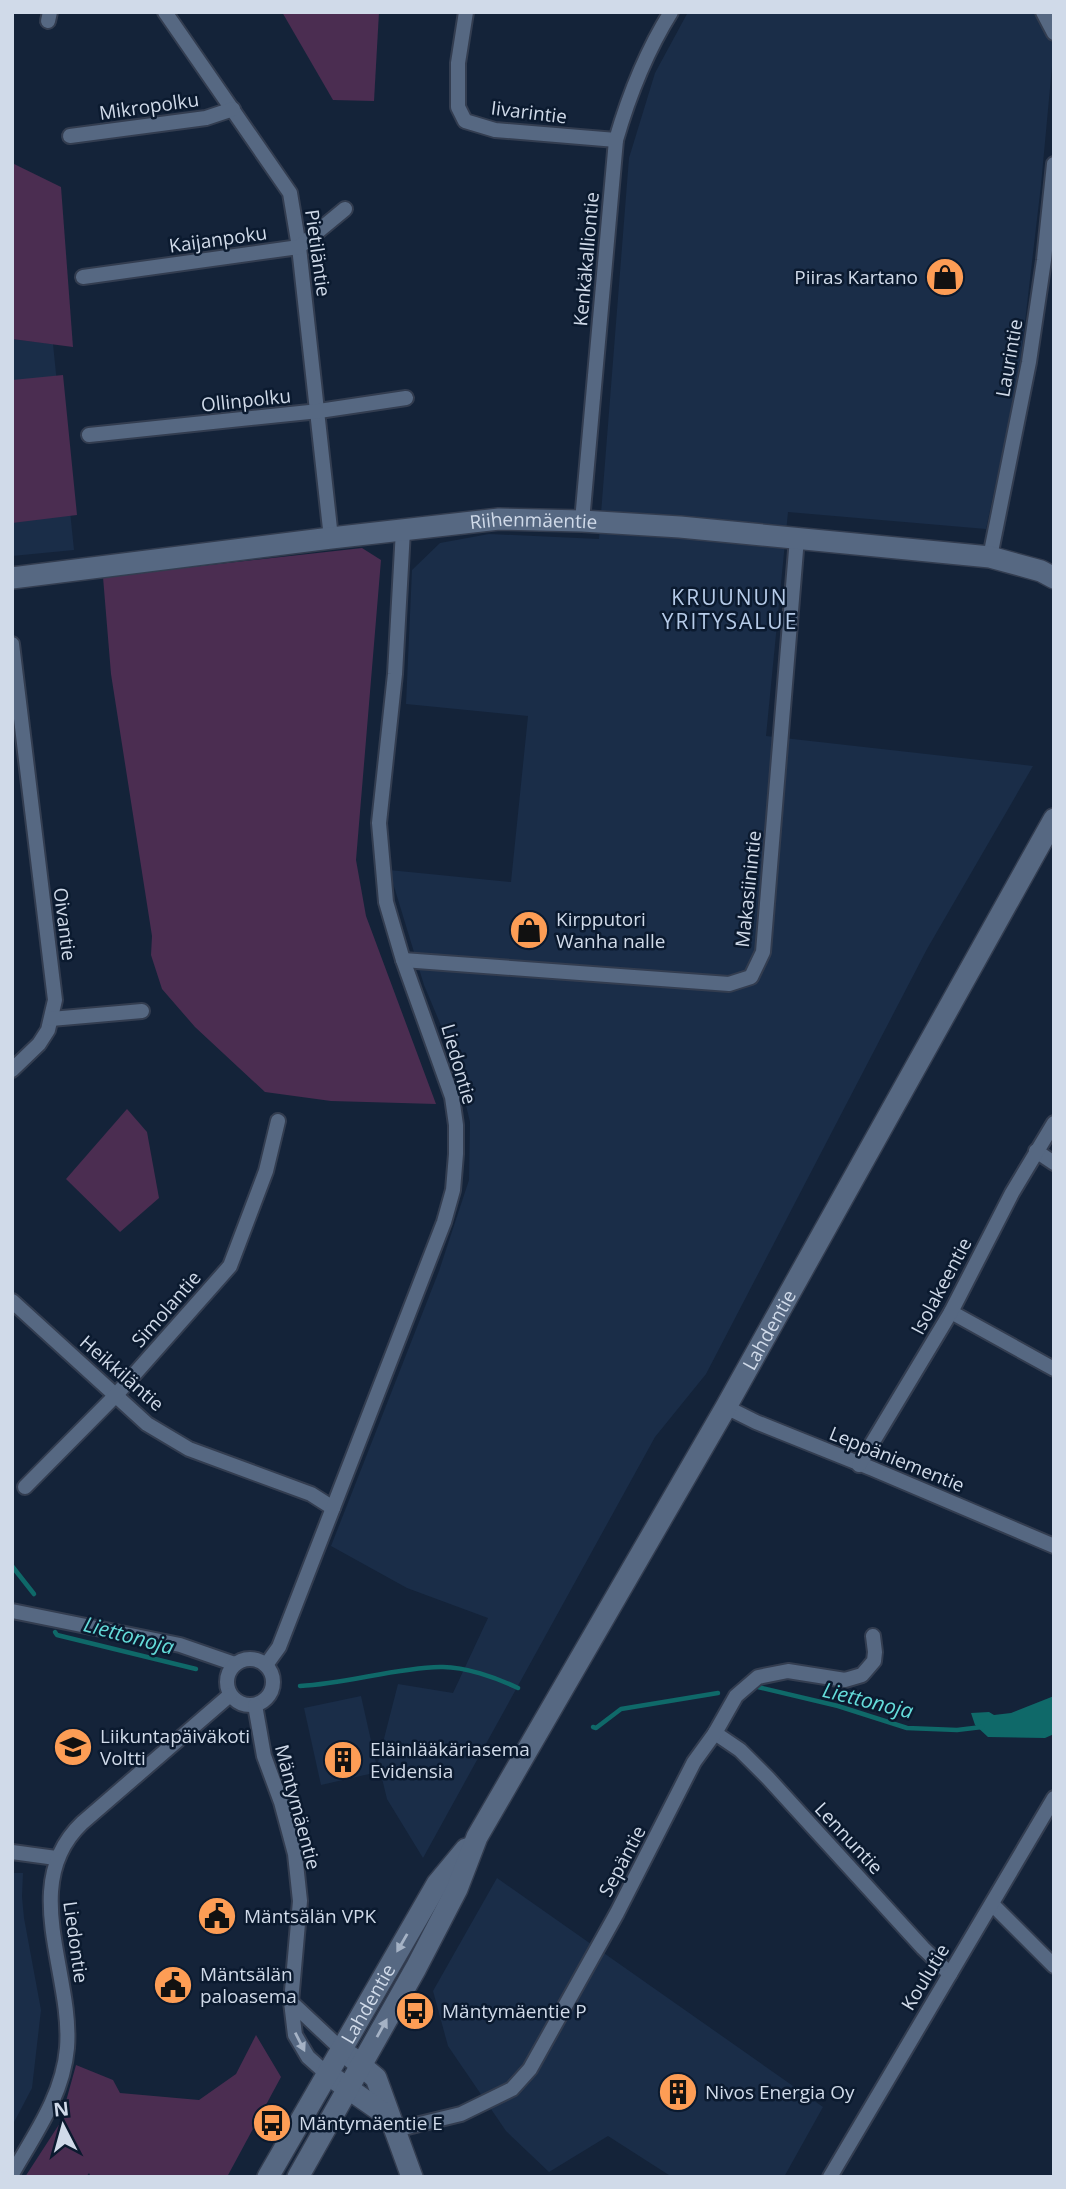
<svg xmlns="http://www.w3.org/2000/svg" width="1066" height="2189" font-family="'Open Sans',sans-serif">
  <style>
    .built { fill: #1a2d48 }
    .green { fill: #4b2d51 }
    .water { fill: #0f6969 }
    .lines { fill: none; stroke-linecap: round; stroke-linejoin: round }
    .stream { stroke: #0f6969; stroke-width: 4.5 }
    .street-casing { stroke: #333d50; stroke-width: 18 }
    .secondary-casing { stroke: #333d50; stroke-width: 24 }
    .street { stroke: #566882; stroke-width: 14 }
    .secondary { stroke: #566882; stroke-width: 21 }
    .oneway { fill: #a5b2c5 }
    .labels { text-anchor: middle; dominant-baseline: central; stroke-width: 5; stroke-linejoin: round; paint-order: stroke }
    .street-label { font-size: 19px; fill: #d0dae9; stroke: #0b1a2f }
    .poi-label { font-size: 19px; fill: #d0dae9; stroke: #0b1a2f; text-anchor: start }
    .neighbourhood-label { font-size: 21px; letter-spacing: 2px; fill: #b7cce9; stroke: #0b1a2f }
    .water-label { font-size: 21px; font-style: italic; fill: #64dcda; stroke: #0b1a2f }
  </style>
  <rect width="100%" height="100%" fill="#142339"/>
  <g class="built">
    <path d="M688 12H1054V45L1041 185 1019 373 986 529 788 512 766 736 1033 766 927 949 706 1374 655 1437 423 1858 387 1799 378 1762 398 1684 453 1693 488 1618 407 1588 331 1546 439 1271 469 1180 470 1122 455 1059 424 985 389 870 511 882 528 716 406 704 412 570 440 543 489 534 599 539 629 158 655 73Z"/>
    <path d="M12 339 53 344 74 550 12 556Z"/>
    <path d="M361 1696 378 1772 321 1785 304 1708Z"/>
    <path d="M12 1873H23L22 1897 24 1918 41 2010 32 2088 12 2126Z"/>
    <path d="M497 1878 823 2107 784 2177H672L608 2136 549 2172 506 2131 448 2046 433 1991Z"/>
  </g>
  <g class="green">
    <path d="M282 12H379L374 101 333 100Z"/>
    <path d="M12 163 61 187 73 347 12 339Z"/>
    <path d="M63 375 77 515 12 523V380Z"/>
    <path d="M362 548 381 560 356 860 366 916 436 1104 331 1101 265 1092 195 1027 162 989 151 955 152 936 111 674 103 577Z"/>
    <path d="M127 1109 147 1132 159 1198 120 1232 66 1179Z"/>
    <path d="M256 2035 281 2077 227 2177H91L89 2173 86 2177H25L60 2123 76 2065 113 2080 120 2093 199 2100 236 2074Z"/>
  </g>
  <path class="water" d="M1054 1696V1734L1045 1738 988 1737 975 1725 971 1713 989 1712 994 1715 1011 1713Z"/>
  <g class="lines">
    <g class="stream">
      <path d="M12 1566 34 1594"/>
      <path d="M55 1632 57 1635 196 1669"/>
      <path d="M300 1686C347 1684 393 1668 440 1667 464 1666 497 1678 518 1688"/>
      <path d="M758 1687 838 1706 907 1728 957 1730 982 1727"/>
      <path d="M593 1727 596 1728 621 1709 718 1693"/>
    </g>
    <g class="street-casing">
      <g id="street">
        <path d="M165 12 290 193 299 247 331 538"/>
        <path d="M466 12 458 63V107L465 121 495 130 616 140"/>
        <path d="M1043 12 1054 33"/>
        <path d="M48 21 50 12"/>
        <path d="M70 136 206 118 233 109"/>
        <path d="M83 277 299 247 345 209"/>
        <path d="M89 435 319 411 406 398"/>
        <path d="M582 521 616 140C629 95 646 52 671 12"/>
        <path d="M990 557 1029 362 1044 260 1054 164"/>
        <path d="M12 644 55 1000 48 1030 39 1044 12 1070"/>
        <path d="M403 960 729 984 751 977 763 952 797 538"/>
        <path d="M51 1019 142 1011"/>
        <path d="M1036 1151 1054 1163"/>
        <path d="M12 1301 147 1424 189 1449 311 1494 333 1508"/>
        <path d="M951 1312 1054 1369"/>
        <path d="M726 1407 756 1422 873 1469 1054 1546"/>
        <path d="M859 1465 951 1312 1012 1193 1054 1123"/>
        <path d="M25 1487 116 1395 230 1266 266 1171 278 1121"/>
        <path d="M12 1611 180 1645 235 1664"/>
        <circle cx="250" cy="1682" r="23"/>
        <path d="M266 1665 279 1647 444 1222 453 1190 456 1154V1125L452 1097 403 960 386 902 379 823 395 674 403 530"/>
        <path d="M255 1705 264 1756 281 1802 295 1854 300 1901 291 2002 295 2035 308 2057 327 2074"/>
        <path d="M715 1733 740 1750 768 1778 923 1948 950 1974"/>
        <path d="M12 1852 56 1858"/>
        <path d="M992 1904 1054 1966"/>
        <path d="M291 2002 341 2049"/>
        <path d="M395 2130 461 2114 512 2089 530 2069 617 1913 694 1762 715 1733 736 1696 758 1677 788 1671 845 1680 862 1675 874 1661 875 1652 873 1636"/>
        <path d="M12 2174C35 2134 63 2095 67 2048 73 1973 18 1884 82 1823L230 1695"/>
        <path d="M830 2177 1054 1798"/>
      </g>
    </g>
    <g class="secondary-casing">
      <g id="secondary">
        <path id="s1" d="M12 578 331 538 499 519 582 521 680 527 990 557 1041 571 1054 578"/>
        <path d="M351 2057 376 2078 412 2177"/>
        <path d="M336 2080 389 2117"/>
        <path id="s2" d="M268 2177 437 1884 466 1849"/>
        <path id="s3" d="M298 2177 416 1968 457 1889 477 1837 726 1407 1054 819"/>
      </g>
    </g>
    <use href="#street" class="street"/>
    <use href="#secondary" class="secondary"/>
  </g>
  <defs><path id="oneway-solid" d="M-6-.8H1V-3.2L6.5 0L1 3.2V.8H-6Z" transform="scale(1.75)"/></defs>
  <g class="oneway">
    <use href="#oneway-solid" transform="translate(402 1943) rotate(120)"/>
    <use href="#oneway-solid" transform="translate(382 2028) rotate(-61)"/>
    <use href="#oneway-solid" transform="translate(300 2042) rotate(63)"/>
  </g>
  <defs>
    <g id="shop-disc" transform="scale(2.0125)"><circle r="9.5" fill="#fd9d55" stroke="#0b1a2f"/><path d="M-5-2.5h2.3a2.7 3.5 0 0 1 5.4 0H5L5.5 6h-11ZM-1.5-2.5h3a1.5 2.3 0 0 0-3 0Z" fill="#111"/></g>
    <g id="school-disc" transform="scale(2.0125)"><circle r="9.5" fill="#fd9d55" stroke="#0b1a2f"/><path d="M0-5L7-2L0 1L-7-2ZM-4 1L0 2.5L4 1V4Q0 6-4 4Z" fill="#111"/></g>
    <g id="building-disc" transform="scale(2.0125)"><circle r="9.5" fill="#fd9d55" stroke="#0b1a2f"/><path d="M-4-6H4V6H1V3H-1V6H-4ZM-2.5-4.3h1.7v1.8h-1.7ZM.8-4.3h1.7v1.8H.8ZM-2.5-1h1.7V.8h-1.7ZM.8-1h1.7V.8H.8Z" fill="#111"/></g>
    <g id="civic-disc" transform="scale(2.0125)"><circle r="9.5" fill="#fd9d55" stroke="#0b1a2f"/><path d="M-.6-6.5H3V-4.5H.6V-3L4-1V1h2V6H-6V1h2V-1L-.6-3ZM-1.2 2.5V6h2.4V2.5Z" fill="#111"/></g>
    <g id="bus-disc" transform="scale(2.0125)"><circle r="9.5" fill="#fd9d55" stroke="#0b1a2f"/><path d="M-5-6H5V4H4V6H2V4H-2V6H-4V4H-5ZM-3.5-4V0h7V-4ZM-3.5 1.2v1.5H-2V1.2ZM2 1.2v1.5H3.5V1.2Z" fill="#111"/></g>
  </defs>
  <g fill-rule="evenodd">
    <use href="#shop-disc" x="945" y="277"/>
    <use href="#shop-disc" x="529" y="930"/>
    <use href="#school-disc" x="73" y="1747"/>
    <use href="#building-disc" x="343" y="1760"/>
    <use href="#civic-disc" x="217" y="1916"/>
    <use href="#civic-disc" x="173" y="1985"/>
    <use href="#bus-disc" x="415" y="2011"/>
    <use href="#building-disc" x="678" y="2092"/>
    <use href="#bus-disc" x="272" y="2123"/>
  </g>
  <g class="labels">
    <g class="street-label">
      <text transform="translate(149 106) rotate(-8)">Mikropolku</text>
      <text transform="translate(529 112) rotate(7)">Iivarintie</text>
      <text transform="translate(218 239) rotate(-8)">Kaijanpoku</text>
      <text transform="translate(318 253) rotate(82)">Pietiläntie</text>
      <text transform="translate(586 259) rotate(-85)">Kenkäkalliontie</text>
      <text transform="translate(1009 358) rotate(-80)">Laurintie</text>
      <text transform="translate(246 400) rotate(-6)">Ollinpolku</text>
      <text stroke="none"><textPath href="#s1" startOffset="525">Riihenmäentie</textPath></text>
      <text transform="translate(748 889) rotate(-84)">Makasiinintie</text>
      <text transform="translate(65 924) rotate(83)">Oivantie</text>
      <text transform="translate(459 1064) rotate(74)">Liedontie</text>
      <text transform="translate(941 1286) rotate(-62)">Isolakeentie</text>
      <text transform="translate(166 1309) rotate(-49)">Simolantie</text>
      <text stroke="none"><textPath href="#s3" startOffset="970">Lahdentie</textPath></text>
      <text transform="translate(122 1373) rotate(41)">Heikkiläntie</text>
      <text transform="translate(897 1459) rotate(22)">Leppäniementie</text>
      <text transform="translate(298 1807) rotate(75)">Mäntymäentie</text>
      <text transform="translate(849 1838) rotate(47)">Lennuntie</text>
      <text transform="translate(622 1861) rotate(-62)">Sepäntie</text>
      <text transform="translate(76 1942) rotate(82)">Liedontie</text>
      <text transform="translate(925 1977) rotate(-59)">Koulutie</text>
      <text stroke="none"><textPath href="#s2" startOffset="200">Lahdentie</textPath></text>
    </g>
    <g class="poi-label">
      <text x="918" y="277" text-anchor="end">Piiras Kartano</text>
      <text x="556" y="919">Kirpputori<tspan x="556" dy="22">Wanha nalle</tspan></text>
      <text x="100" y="1736">Liikuntapäiväkoti<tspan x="100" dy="22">Voltti</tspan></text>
      <text x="370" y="1749">Eläinlääkäriasema<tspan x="370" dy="22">Evidensia</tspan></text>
      <text x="244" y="1916">Mäntsälän VPK</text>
      <text x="200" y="1974">Mäntsälän<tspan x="200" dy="22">paloasema</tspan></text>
      <text x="442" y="2011">Mäntymäentie P</text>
      <text x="705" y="2092">Nivos Energia Oy</text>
      <text x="299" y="2123">Mäntymäentie E</text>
    </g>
    <g class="neighbourhood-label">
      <text x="730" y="597">KRUUNUN<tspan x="730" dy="24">YRITYSALUE</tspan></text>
    </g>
    <g class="water-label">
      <text transform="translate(129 1635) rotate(15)">Liettonoja</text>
      <text transform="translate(868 1700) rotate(14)">Liettonoja</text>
    </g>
  </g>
  <rect width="1066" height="2189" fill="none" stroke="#d0dae9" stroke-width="28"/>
  <g transform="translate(63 2126) rotate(354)" stroke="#0b1a2f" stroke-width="5" paint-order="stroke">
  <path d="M0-5L12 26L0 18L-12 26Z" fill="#d0dae9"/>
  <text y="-10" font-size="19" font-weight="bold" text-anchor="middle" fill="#d0dae9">N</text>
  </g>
</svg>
